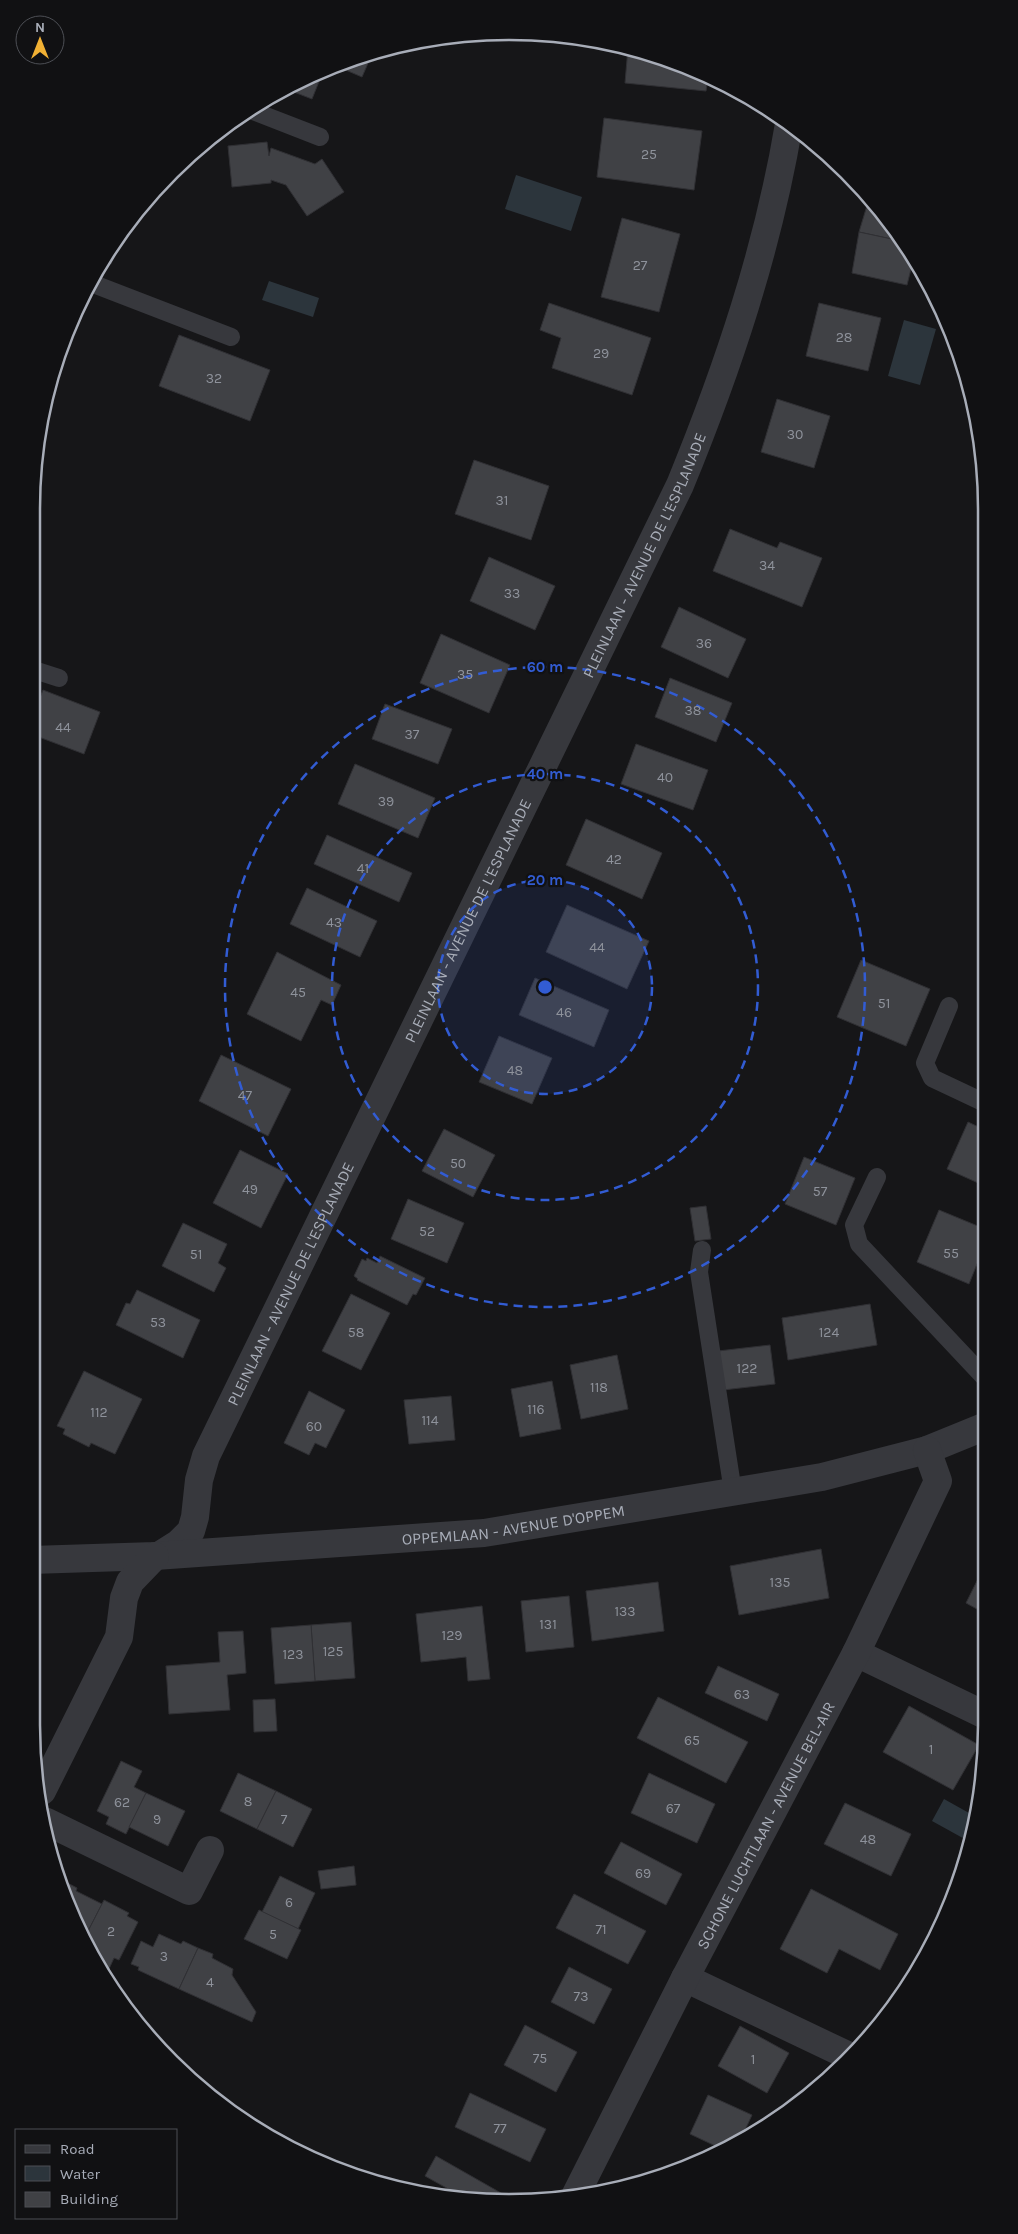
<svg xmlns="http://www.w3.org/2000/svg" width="1018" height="2234" font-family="Karla,sans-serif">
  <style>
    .water { fill: #2c353c }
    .building { fill: #404145; stroke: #303034 }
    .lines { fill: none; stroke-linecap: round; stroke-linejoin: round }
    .service { stroke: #37383d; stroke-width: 18 }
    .minor { stroke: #37383d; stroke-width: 28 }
    .ring { fill: none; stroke: #325cd3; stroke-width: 2.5; stroke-dasharray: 9 6 }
    .labels { text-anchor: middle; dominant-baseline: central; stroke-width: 4.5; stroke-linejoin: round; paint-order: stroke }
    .number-label { font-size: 14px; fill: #8e929b }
    .street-label { font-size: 16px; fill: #a8adb8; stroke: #111113 }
    .rim { fill: none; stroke: #a8adb8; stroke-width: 2.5 }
    .centre { fill: #325cd3; stroke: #111113; stroke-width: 2.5 }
    .ring-label { font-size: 15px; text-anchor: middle; font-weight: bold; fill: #325cd3; stroke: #111113; stroke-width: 4.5; stroke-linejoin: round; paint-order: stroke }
  </style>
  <rect width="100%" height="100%" fill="#161618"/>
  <g class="water">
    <path d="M516 175 582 197 571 231 505 209Z"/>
    <path d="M269 281 319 298 313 317 262 300Z"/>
    <path d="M904 320 936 329 920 385 888 376Z"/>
    <path d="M944 1799 978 1818 970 1842 932 1821Z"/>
  </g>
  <g class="building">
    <path d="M628 48 692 68 708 77 706 91 625 83Z"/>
    <path d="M372 54 362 77 334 65Z"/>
    <path d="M324 69 312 99 286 89Z"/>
    <path d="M604 118 702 131 694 190 597 177Z"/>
    <path d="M267 142 269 156 271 148 315 164 322 159 344 192 307 216 286 185 271 180V183L232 187 228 146Z"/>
    <path d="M869 199 888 218 901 241 859 232Z"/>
    <path d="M622 218 680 234 659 312 601 297Z"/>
    <path d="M123 230 111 264 102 261 112 244Z"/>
    <path d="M859 232 901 241 913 261 907 285 852 273Z"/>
    <path d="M549 303 651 338 632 395 552 368 561 338 540 330Z"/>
    <path d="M819 303 881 318 868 371 806 356Z"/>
    <path d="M179 335 270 370 250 421 159 386Z"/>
    <path d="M777 399 830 416 814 468 761 452Z"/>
    <path d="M474 460 549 486 531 540 455 514Z"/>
    <path d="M730 529 777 548 780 542 822 558 802 607 713 571Z"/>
    <path d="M489 557 555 586 535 630 470 601Z"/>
    <path d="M679 607 746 639 728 678 661 647Z"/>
    <path d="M441 634 510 665 489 713 420 683Z"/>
    <path d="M670 678 732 703 716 742 655 717Z"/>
    <path d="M43 690 100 712 84 754 31 734V721Z"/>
    <path d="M385 704 452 729 438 764 372 739Z"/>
    <path d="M636 744 708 770 693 810 621 784Z"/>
    <path d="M355 764 435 798 418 838 338 804Z"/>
    <path d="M586 819 662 853 642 899 566 865Z"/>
    <path d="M327 835 412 873 399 902 314 864Z"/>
    <path d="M307 888 377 921 360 957 290 924Z"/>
    <path d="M567 905 649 941 627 989 546 952Z"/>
    <path d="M277 952 341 985 332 1005 321 1000 301 1041 247 1014Z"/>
    <path d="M861 960 930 989 906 1046 837 1017Z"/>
    <path d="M535 978 609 1010 594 1047 519 1015Z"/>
    <path d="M499 1036 552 1058 532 1104 479 1082Z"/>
    <path d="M221 1055 291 1089 268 1136 199 1101Z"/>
    <path d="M968 1122 985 1130V1186L947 1169Z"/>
    <path d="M444 1129 495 1155 473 1197 422 1171Z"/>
    <path d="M240 1150 288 1174 261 1228 213 1203Z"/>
    <path d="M804 1157 855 1178 836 1225 785 1204Z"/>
    <path d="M408 1199 464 1223 447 1263 391 1239Z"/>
    <path d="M706 1206 711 1239 695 1241 690 1208Z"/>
    <path d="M939 1210 985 1229V1244L969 1284 917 1262Z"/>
    <path d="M183 1223 227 1244 218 1263 226 1268 214 1292 162 1266Z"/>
    <path d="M380 1256 425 1278 416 1295 413 1294 407 1305 357 1280 358 1279 354 1276 362 1259 366 1261 367 1258 377 1263Z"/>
    <path d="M137 1290 200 1320 183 1358 116 1325 126 1303 130 1304Z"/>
    <path d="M351 1294 390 1313 361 1370 322 1351Z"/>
    <path d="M870 1304 877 1345 788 1360 782 1318Z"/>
    <path d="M770 1345 775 1384 723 1390 718 1351Z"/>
    <path d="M617 1355 628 1409 581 1419 570 1365Z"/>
    <path d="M84 1371 142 1399 115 1454 91 1443 89 1447 63 1434 65 1429 57 1426Z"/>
    <path d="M552 1381 561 1429 520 1437 511 1389Z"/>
    <path d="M31 1385 36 1387 31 1396Z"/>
    <path d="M309 1391 345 1410 326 1448 315 1443 309 1455 284 1443Z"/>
    <path d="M451 1396 455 1440 409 1444 404 1400Z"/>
    <path d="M821 1549 829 1598 739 1615 730 1566Z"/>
    <path d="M986 1563V1614L966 1603Z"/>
    <path d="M658 1582 664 1631 592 1641 586 1591Z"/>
    <path d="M569 1596 574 1647 526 1652 521 1601Z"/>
    <path d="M482 1606 490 1679 468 1681 466 1657 421 1662 416 1614Z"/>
    <path d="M351 1622 355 1678 315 1681 311 1625Z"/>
    <path d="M311 1625 315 1681 275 1684 271 1628Z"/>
    <path d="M243 1631 246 1673 227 1675 230 1710 169 1714 166 1666 220 1662 218 1632Z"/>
    <path d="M718 1666 779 1694 767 1721 705 1693Z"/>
    <path d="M658 1697 748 1742 726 1783 637 1738Z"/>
    <path d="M275 1699 277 1731 254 1732 253 1700Z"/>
    <path d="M909 1706 979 1745 953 1790 883 1752Z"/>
    <path d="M121 1761 142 1771 134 1787 146 1793 126 1834 106 1824 109 1817 97 1811Z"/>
    <path d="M238 1773 276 1791 257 1829 220 1811Z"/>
    <path d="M649 1773 715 1804 697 1843 631 1813Z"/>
    <path d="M276 1791 312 1809 293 1847 257 1829Z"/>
    <path d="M146 1793 185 1811 168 1846 129 1827Z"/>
    <path d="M845 1803 911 1834 891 1876 824 1844Z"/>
    <path d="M621 1842 682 1874 666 1905 604 1873Z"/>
    <path d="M354 1866 356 1885 321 1889 318 1871Z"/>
    <path d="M280 1876 315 1893 298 1929 262 1912Z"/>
    <path d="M60 1879 77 1888 76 1891 102 1904 84 1939 58 1883Z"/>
    <path d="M811 1889 898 1934 880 1970 839 1949 827 1973 780 1949Z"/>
    <path d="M574 1894 646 1931 628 1964 556 1928Z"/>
    <path d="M104 1900 129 1913 127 1916 138 1922 119 1960 114 1958 108 1971 96 1965 84 1939Z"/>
    <path d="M259 1910 301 1930 287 1959 244 1939Z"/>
    <path d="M159 1934 181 1944 183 1941 198 1948 179 1989 138 1970 139 1967 131 1964 141 1941 153 1947Z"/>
    <path d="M198 1948 213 1954 212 1958 233 1969 232 1975 256 2012 252 2022 179 1989Z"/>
    <path d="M569 1967 612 1989 594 2024 551 2002Z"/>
    <path d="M525 2025 577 2052 556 2092 504 2065Z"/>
    <path d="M740 2026 789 2053 767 2093 718 2066Z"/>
    <path d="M470 2093 546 2129 530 2162 455 2127Z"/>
    <path d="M708 2095 752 2115 739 2143 724 2150 690 2134Z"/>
    <path d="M436 2156 508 2197 459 2195 425 2176Z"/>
  </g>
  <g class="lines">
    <g class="service">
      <path d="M248 109 320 137"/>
      <path d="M91 283 231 337"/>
      <path d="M31 669 59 678"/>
      <path d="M949 1006 925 1063 932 1078 985 1103"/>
      <path d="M877 1177 854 1225 859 1244 986 1379"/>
      <path d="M702 1250 699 1272 733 1492"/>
    </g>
    <g class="minor">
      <path id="s1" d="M160 1555 179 1543 191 1531 195 1517 199 1480 206 1456 680 485C728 368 768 249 789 124"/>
      <path id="s2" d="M31 1560 155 1556 484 1533 822 1477 927 1450 986 1426"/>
      <path d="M856 1653 987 1716"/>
      <path d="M42 1791 119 1637 124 1598 130 1582 155 1556"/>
      <path d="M47 1822 189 1891 210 1850"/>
      <path d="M685 1978 849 2056"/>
      <path id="s3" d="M574 2198 685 1978 856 1653 938 1481 927 1450"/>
    </g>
  </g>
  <circle cx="545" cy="987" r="107" fill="#325cd3" fill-opacity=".12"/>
  <g class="ring">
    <circle cx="545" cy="987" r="107"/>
    <circle cx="545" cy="987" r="213"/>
    <circle cx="545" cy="987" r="320"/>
  </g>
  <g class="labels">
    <g class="number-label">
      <text x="649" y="154">25</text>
      <text x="640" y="265">27</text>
      <text x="844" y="337">28</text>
      <text x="601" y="353">29</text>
      <text x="214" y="378">32</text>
      <text x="795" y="434">30</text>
      <text x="502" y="500">31</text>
      <text x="767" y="565">34</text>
      <text x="512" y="593">33</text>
      <text x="704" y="643">36</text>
      <text x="465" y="674">35</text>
      <text x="693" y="710">38</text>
      <text x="63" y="727">44</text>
      <text x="412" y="734">37</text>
      <text x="665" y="777">40</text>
      <text x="386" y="801">39</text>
      <text x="614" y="859">42</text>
      <text x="363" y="868">41</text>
      <text x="334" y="922">43</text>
      <text x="597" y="947">44</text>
      <text x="298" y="992">45</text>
      <text x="884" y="1003">51</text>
      <text x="564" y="1012">46</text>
      <text x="515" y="1070">48</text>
      <text x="245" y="1095">47</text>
      <text x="458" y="1163">50</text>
      <text x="250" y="1189">49</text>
      <text x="820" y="1191">57</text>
      <text x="427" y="1231">52</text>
      <text x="951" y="1253">55</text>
      <text x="196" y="1254">51</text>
      <text x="158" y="1322">53</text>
      <text x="356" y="1332">58</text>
      <text x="829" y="1332">124</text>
      <text x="747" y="1368">122</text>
      <text x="599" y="1387">118</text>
      <text x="536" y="1409">116</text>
      <text x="99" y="1412">112</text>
      <text x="430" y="1420">114</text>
      <text x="314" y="1426">60</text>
      <text x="780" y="1582">135</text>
      <text x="625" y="1611">133</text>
      <text x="548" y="1624">131</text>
      <text x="452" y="1635">129</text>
      <text x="333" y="1651">125</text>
      <text x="293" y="1654">123</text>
      <text x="742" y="1694">63</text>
      <text x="692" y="1740">65</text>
      <text x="931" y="1749">1</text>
      <text x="248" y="1801">8</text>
      <text x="122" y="1802">62</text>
      <text x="673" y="1808">67</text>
      <text x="157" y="1819">9</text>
      <text x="284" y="1819">7</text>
      <text x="868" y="1839">48</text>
      <text x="643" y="1873">69</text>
      <text x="289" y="1902">6</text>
      <text x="601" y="1929">71</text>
      <text x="111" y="1931">2</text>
      <text x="273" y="1934">5</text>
      <text x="164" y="1956">3</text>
      <text x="210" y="1982">4</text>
      <text x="581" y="1996">73</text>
      <text x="540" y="2058">75</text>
      <text x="753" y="2059">1</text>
      <text x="500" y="2128">77</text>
    </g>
    <g class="street-label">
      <text stroke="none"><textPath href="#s1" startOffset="1118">PLEINLAAN - AVENUE DE L'ESPLANADE</textPath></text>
      <text stroke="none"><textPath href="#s1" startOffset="712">PLEINLAAN - AVENUE DE L'ESPLANADE</textPath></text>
      <text stroke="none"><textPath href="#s1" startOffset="308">PLEINLAAN - AVENUE DE L'ESPLANADE</textPath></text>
      <text stroke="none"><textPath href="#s2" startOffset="484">OPPEMLAAN - AVENUE D'OPPEM</textPath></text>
      <text stroke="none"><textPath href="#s3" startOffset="419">SCHONE LUCHTLAAN - AVENUE BEL-AIR</textPath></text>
    </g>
  </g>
  <path d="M0 0H1018V2234H0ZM509 40H509A469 469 0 0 1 978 509V1725A469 469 0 0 1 509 2194H509A469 469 0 0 1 40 1725V509A469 469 0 0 1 509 40Z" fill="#111113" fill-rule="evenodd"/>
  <path class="rim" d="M509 40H509A469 469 0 0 1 978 509V1725A469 469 0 0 1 509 2194H509A469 469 0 0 1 40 1725V509A469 469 0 0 1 509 40Z"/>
  <circle cx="545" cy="987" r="8" class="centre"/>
  <g class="ring-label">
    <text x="545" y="672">60 m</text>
    <text x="545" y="779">40 m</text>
    <text x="545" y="885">20 m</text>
  </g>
  <rect x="15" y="2129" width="162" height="90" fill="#111113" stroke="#4d4f55"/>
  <rect x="25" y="2145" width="25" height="8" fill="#37383d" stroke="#4d4f55"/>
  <text x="60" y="2154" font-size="15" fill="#a8adb8">Road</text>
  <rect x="25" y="2166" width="25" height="15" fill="#2c353c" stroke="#4d4f55"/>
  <text x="60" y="2179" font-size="15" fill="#a8adb8">Water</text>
  <rect x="25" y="2192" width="25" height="15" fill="#404145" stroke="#4d4f55"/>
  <text x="60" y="2204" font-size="15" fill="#a8adb8">Building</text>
  <g transform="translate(40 40)"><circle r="24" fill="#111113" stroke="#4d4f55"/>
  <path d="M0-4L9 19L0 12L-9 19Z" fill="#f2b134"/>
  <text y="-8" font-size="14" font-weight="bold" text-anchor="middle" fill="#a8adb8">N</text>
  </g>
</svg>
